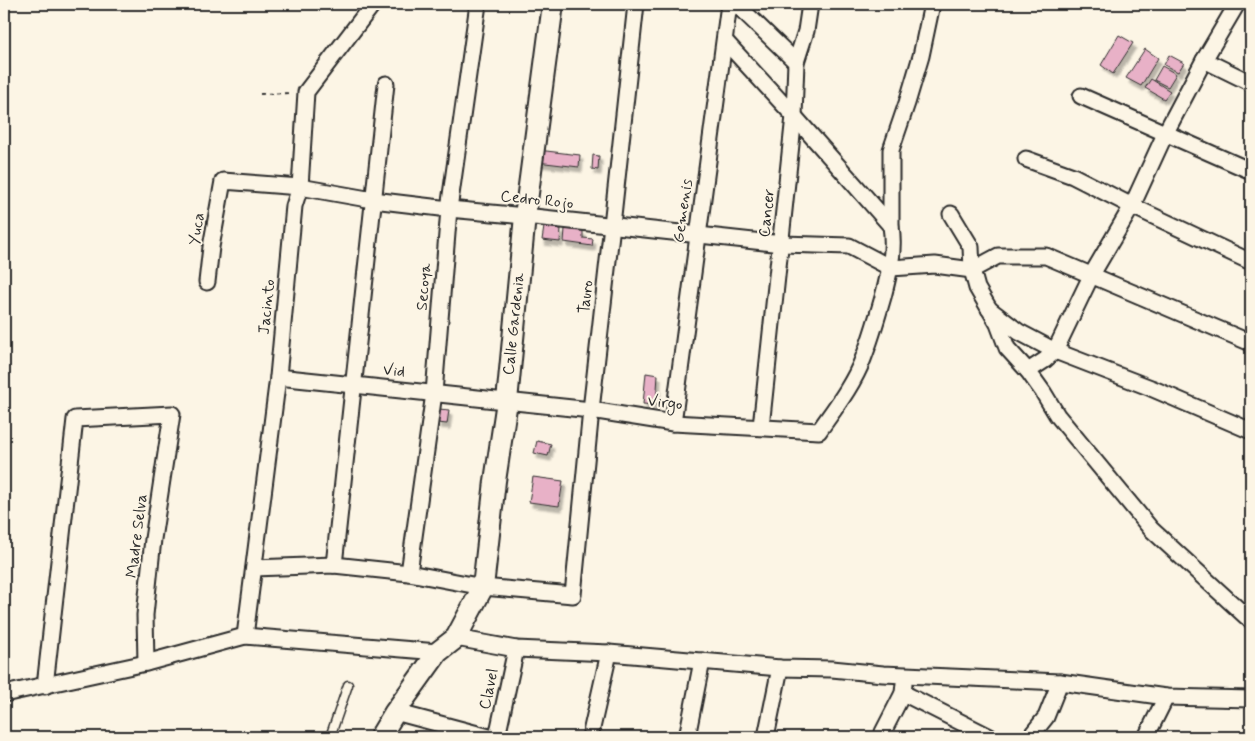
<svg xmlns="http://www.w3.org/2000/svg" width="1255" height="741" font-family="Mynerve,sans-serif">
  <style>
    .building { fill: #e8b1c7; stroke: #2b2b2b; filter: url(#shadow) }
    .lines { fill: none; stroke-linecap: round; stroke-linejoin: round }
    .lane-casing { stroke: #2b2b2b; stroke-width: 11 }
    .street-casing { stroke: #2b2b2b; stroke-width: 19 }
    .secondary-casing { stroke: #2b2b2b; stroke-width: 24 }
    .path { stroke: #2b2b2b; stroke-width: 2; stroke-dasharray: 4 4; stroke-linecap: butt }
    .lane { stroke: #fcf5e5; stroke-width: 8 }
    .street { stroke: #fcf5e5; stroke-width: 15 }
    .secondary { stroke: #fcf5e5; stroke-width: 20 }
    .labels { text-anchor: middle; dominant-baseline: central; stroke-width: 4; stroke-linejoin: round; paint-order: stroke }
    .street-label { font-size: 16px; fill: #2b2b2b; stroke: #fcf5e5 }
  </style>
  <defs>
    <filter id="shadow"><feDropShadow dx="3" dy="5" stdDeviation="1" flood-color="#0004"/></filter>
  </defs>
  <rect width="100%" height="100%" fill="#fcf5e5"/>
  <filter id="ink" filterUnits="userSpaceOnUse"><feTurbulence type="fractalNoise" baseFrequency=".02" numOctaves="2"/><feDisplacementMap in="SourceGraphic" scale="10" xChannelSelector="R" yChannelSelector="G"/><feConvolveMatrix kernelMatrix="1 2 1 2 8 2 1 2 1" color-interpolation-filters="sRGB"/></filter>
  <g filter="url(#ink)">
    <g class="building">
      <path d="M1119 35 1133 43 1113 74 1101 65Z"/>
      <path d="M1145 49 1158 58 1141 86 1126 78Z"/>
      <path d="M1169 55 1184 63 1178 72 1164 65Z"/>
      <path d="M1162 66 1176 74 1168 87 1154 80Z"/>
      <path d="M1151 79 1170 91 1164 99 1145 88Z"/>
      <path d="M538 150 580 155 579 167 537 162Z"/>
      <path d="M593 155 599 156 598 170 592 169Z"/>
      <path d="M544 227 561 229 560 242 542 240Z"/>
      <path d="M565 229 583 231V238L593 239 592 246 564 242Z"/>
      <path d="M646 373 658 375 656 405 643 404Z"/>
      <path d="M439 409 449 410 447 424 438 423Z"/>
      <path d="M537 441 551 444 548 456 534 453Z"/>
      <path d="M533 477 563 481 559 506 529 502Z"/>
    </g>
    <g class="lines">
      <g class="lane-casing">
        <path id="lane" d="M330 737 348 685"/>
      </g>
      <g class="street-casing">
        <g id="street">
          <path d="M736 4 796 62"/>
          <path d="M1237 4 1204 60 1166 132 1132 206 1091 276 1055 351 1045 360 1028 371 1043 392 1057 415 1151 529 1251 621"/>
          <path d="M725 41 794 116 891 226"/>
          <path d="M1204 60 1251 83"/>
          <path d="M1081 96 1251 171"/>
          <path d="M1026 159 1073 176 1132 206 1251 262"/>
          <path d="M951 214 971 247 972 270 977 288 998 324 1007 348 1028 371"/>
          <path d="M207 282 211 247 223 181 300 187 373 200 449 209 525 216 782 244 849 246 891 268 935 265 972 270 998 256H1046L1251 343"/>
          <path d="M989 309 1019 332 1055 351 1151 388 1251 431"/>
          <path d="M278 377 591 410 673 423 819 431C835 408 853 385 863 359 871 339 877 318 883 297 889 274 895 251 891 226V150L907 103 921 56 932 4"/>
          <path d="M673 423 729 4"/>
          <path d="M761 427 794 116 796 62 806 31 810 4"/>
          <path d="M334 565 386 84"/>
          <path d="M254 568 334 565 409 573 483 587 573 595 591 410 612 225 636 4"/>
          <path d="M409 573 434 393 449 209 478 4"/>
          <path d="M245 636 278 377 294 206 300 187 306 92 373 4"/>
          <path d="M456 638 516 649 609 653 780 668 832 669 883 674 1060 682 1166 697 1251 699"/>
          <path d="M45 686 75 419 172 414 153 539 145 615 146 663"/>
          <path d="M903 693 990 737"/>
          <path d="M4 694 146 663 245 636 438 652"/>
          <path d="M395 712 489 737"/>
          <path d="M497 737 516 649"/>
          <path d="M590 737 609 653"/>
          <path d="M687 737 702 661"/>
          <path d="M766 737 780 668"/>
          <path d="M882 737 883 732 903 693 904 683"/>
          <path d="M1030 737 1046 717 1060 682"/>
          <path d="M1146 737 1166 697"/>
        </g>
      </g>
      <g class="secondary-casing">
        <path id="secondary" d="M380 737 395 712 438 652 456 638 483 587 495 481 507 401 525 216 553 4"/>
      </g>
      <path class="path" d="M260 94 292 93"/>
      <use href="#lane" class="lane"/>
      <use href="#street" class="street"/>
      <use href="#secondary" class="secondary"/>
    </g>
  </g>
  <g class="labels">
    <g class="street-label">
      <text transform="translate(537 200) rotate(6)">Cedro Rojo</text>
      <text transform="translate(683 211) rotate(-82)">Gemenis</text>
      <text transform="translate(767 213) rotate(-84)">Cancer</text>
      <text transform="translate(197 229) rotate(-81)">Yuca</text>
      <text transform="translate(424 287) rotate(-85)">Secoya</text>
      <text transform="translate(586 297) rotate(-83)">Tauro</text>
      <text transform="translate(267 307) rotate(-84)">Jacinto</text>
      <text transform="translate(514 324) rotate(-84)">Calle Gardenia</text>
      <text transform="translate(394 371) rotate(6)">Vid</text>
      <text transform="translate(665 403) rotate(7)">Virgo</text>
      <text transform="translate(137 536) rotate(-83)">Madre Selva</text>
      <text transform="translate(489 689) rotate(-78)">Clavel</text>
    </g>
  </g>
  <rect width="1255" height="741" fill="none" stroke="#fcf5e5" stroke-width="20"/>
  <rect x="10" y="10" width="1235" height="721" fill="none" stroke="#2b2b2b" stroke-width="2" filter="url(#ink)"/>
</svg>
